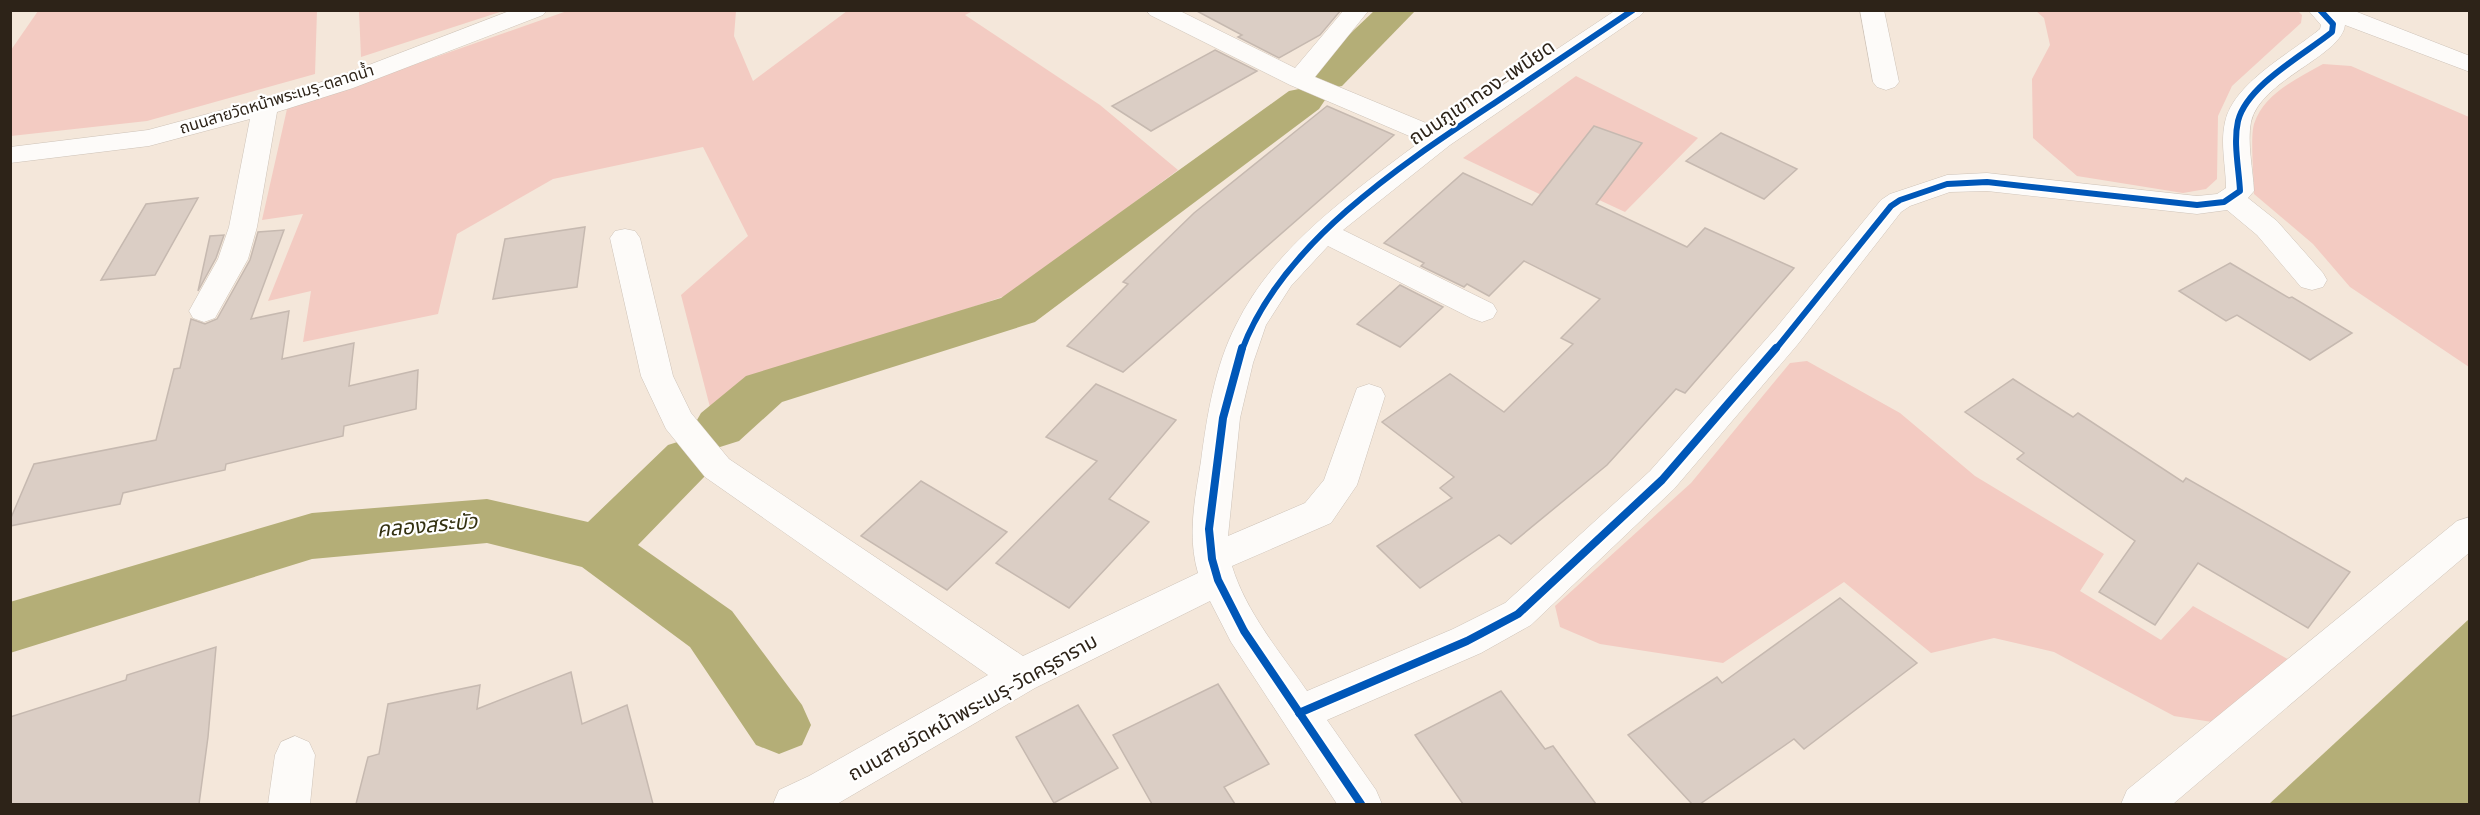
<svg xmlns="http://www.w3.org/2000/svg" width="2480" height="815" font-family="'Sofia Sans Condensed','Noto Sans Thai',sans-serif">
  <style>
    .green { fill: #f3cbc2 }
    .water { fill: #b4ae77 }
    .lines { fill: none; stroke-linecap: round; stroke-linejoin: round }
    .canal { fill: #b4ae77; fill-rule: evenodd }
    .building { fill: #dbcec5; stroke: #c6b9b0; stroke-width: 1.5 }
    .minor-casing { stroke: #cec3b8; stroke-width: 1 }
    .minor { fill: #fdfbf9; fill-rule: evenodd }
    .cycleway-far1-casing { stroke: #fff; stroke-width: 9 }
    .cycleway-casing { stroke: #fff; stroke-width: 12 }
    .cycleway-far1 { stroke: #0057b8; stroke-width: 6 }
    .cycleway { stroke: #0057b8; stroke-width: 8 }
    .labels { text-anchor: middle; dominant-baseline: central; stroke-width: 4.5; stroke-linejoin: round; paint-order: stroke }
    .far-street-label { font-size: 16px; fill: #2d2318; stroke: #fff }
    .street-label { font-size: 20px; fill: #2d2318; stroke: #fff }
    .water-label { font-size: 21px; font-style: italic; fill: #333111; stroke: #fff }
  </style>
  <rect width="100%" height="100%" fill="#f4e7da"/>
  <g class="green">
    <path d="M2297 10 2302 15 2301 23 2232 86 2218 116 2217 179 2206 189 2183 193 2077 176 2033 138 2032 79 2050 45 2044 18 2036 11Z"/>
    <path d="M38 11H317L315 74 147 121 11 136V50Z"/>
    <path d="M359 11V10L503 11 361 57Z"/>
    <path d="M567 11H736L734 36 753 81 847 11H973L965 15 1100 105 1178 170 1011 294 762 378 711 411 681 295 748 236 703 147 553 179 457 234 438 314 303 342 311 291 268 301 303 214 262 220 287 109Z"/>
    <path d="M2323 64 2351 66 2469 117V367L2350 287 2313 244 2254 194C2254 177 2250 138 2254 124 2264 93 2297 79 2323 64Z"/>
    <path d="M1576 76 1698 138 1625 212 1597 199 1582 214 1463 158Z"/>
    <path d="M1807 361 1900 413 1975 476 2104 554 2080 591 2161 640 2193 606 2291 661 2212 722 2174 716 2054 652 1994 638 1931 653 1844 582 1723 663 1600 644 1560 627 1555 606 1691 483 1790 363Z"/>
  </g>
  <path class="water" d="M2469 619V804H2269Z"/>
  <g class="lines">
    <g class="canal">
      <path d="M1375 10H1416L1342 86 1328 89 1314 86 1308 77 1314 68Z"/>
      <path d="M1304 88 1319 91 1325 100 1319 109 1035 322 782 402 739 441 720 447 701 441 693 427 701 413 746 376 1001 298 1289 91Z"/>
      <path d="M687 439 706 445 714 460 706 475 638 545 732 611 802 705 811 725 802 745 779 754 756 745 690 647 582 567 487 543 312 559 10 653V602L312 513 487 499 588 522 668 445Z"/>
    </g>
  </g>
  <g class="building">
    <path d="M1195 10H1341L1320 35 1279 58 1238 37 1242 35Z"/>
    <path d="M1215 50 1257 71 1151 131 1112 106Z"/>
    <path d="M1327 106 1394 135 1123 372 1067 346 1128 284 1123 282 1194 213Z"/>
    <path d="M1594 126 1642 143 1596 204 1687 247 1705 228 1794 268 1685 393 1676 389 1607 465 1511 544 1499 535 1420 588 1377 546 1452 498 1440 488 1454 477 1382 422 1450 374 1504 412 1573 344 1561 338 1600 299 1524 261 1489 296 1467 284 1464 287 1421 266 1424 263 1384 243 1463 173 1532 205Z"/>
    <path d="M1721 133 1797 169 1764 199 1686 161Z"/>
    <path d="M198 198 155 275 101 280 146 204Z"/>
    <path d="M585 227 577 287 493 299 505 239Z"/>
    <path d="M284 230 251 319 289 311 282 359 354 343 349 386 418 370 416 409 344 426 343 436 226 464 225 470 123 493 120 504 10 526V520L34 464 156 440 174 369 180 368 191 319 205 324 217 319 250 260 258 232Z"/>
    <path d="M224 235 216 258 198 291 210 236Z"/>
    <path d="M2230 263 2289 298 2292 297 2352 333 2310 360 2237 315 2226 321 2179 291Z"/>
    <path d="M1400 285 1443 307 1400 347 1357 324Z"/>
    <path d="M2013 379 2073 417 2078 413 2183 482 2186 478 2350 572 2308 628 2198 563 2155 625 2099 592 2135 541 2017 459 2024 453 1965 412Z"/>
    <path d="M1096 384 1176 420 1109 499 1149 522 1069 608 996 563 1097 461 1046 437Z"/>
    <path d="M921 481 1007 532 947 590 861 536Z"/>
    <path d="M1840 598 1917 663 1804 749 1794 739 1700 804H1692L1628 735 1717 677 1722 683Z"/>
    <path d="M216 647 208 737 199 804H10V717L126 680 127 675Z"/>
    <path d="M571 672 582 724 627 705 653 804H356L368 757 379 754 388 704 480 685 477 709Z"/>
    <path d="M1218 684 1269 764 1224 787 1235 804H1152L1113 735Z"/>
    <path d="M1501 691 1545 749 1553 746 1596 804H1463L1415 735Z"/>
    <path d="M1078 705 1118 768 1054 803 1016 737Z"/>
  </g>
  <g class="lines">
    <g class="minor-casing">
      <g id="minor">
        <path d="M512 10H547L543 15 353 88 277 112 257 227 248 259 215 318 204 322 193 318 189 311 218 259 229 227 250 119 149 146 10 163V147L148 130 256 101 335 78Z"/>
        <path d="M1146 10H1178L1295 68 1344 10H1369L1315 77 1438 128 1616 10H1645L1641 15 1450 145 1343 230 1493 304 1497 311 1493 318 1482 322 1471 318 1328 246 1291 286 1266 325 1253 363 1240 418 1228 536 1305 503 1324 480 1357 388 1369 384 1381 388 1385 396 1357 485 1331 523 1232 566C1246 612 1280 652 1307 691L1453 629 1505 603 1650 471 1776 328 1881 200 1890 194 1947 175 1987 173 2197 196 2217 194 2226 188C2226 167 2220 143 2225 122 2233 83 2291 53 2320 29L2321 25 2308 10H2352L2470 56V72L2345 25C2342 56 2260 80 2251 122 2247 144 2253 169 2254 191L2248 198 2277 221 2323 273 2327 280 2323 287 2312 290 2301 287 2257 235 2227 210 2197 214 1987 191 1950 192 1910 206 1901 212 1798 344 1674 489 1531 625 1481 653 1327 720 1376 790 1382 804H1337L1231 642 1210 601 1035 688 837 804H773L779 790 809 776 988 675 705 477 666 429 641 376 610 238 615 231 625 229 635 231 640 238 673 376 691 413 729 459 1023 656 1198 573C1187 535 1195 499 1201 461 1207 415 1215 366 1236 325 1275 245 1352 193 1421 141L1290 85 1150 15Z"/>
        <path d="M1860 10H1884L1899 82 1895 87 1886 90 1877 87 1873 82Z"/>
        <path d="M2470 517V552L2173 804H2121L2127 790 2457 521Z"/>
        <path d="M295 736 309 742 315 755 310 804H268L275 755 281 742Z"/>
      </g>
    </g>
    <use href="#minor" class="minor"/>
    <g class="cycleway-far1-casing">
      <g id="cycleway-far1">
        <path d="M1242 350C1282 242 1404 163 1496 102 1542 71 1587 41 1633 10"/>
        <path d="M1775 350 1891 206 1900 200 1947 184 1987 182 2197 205 2224 202 2240 191C2239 169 2233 143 2238 121 2247 85 2305 54 2332 32L2333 24 2320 10"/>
      </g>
    </g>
    <g class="cycleway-casing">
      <g id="cycleway">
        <path d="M1242 348 1223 418 1209 529 1212 559 1218 580 1244 631 1361 804"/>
        <path d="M1299 713 1467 641 1518 614 1662 480 1776 348"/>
      </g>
    </g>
    <use href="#cycleway-far1" class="cycleway-far1"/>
    <use href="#cycleway" class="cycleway"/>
  </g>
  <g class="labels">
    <g class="far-street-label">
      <text transform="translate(277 100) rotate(-17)">ถนนสายวัดหน้าพระเมรุ-ตลาดน้ำ</text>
    </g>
    <g class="street-label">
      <text transform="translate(1482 93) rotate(-34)">ถนนภูเขาทอง-เพนียด</text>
      <text transform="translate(973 708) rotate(-29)">ถนนสายวัดหน้าพระเมรุ-วัดครุธาราม</text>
    </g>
    <g class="water-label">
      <text transform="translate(427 526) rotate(-5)">คลองสระบัว</text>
    </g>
  </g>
  <rect width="2480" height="815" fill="none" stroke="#2d2318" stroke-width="24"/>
</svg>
